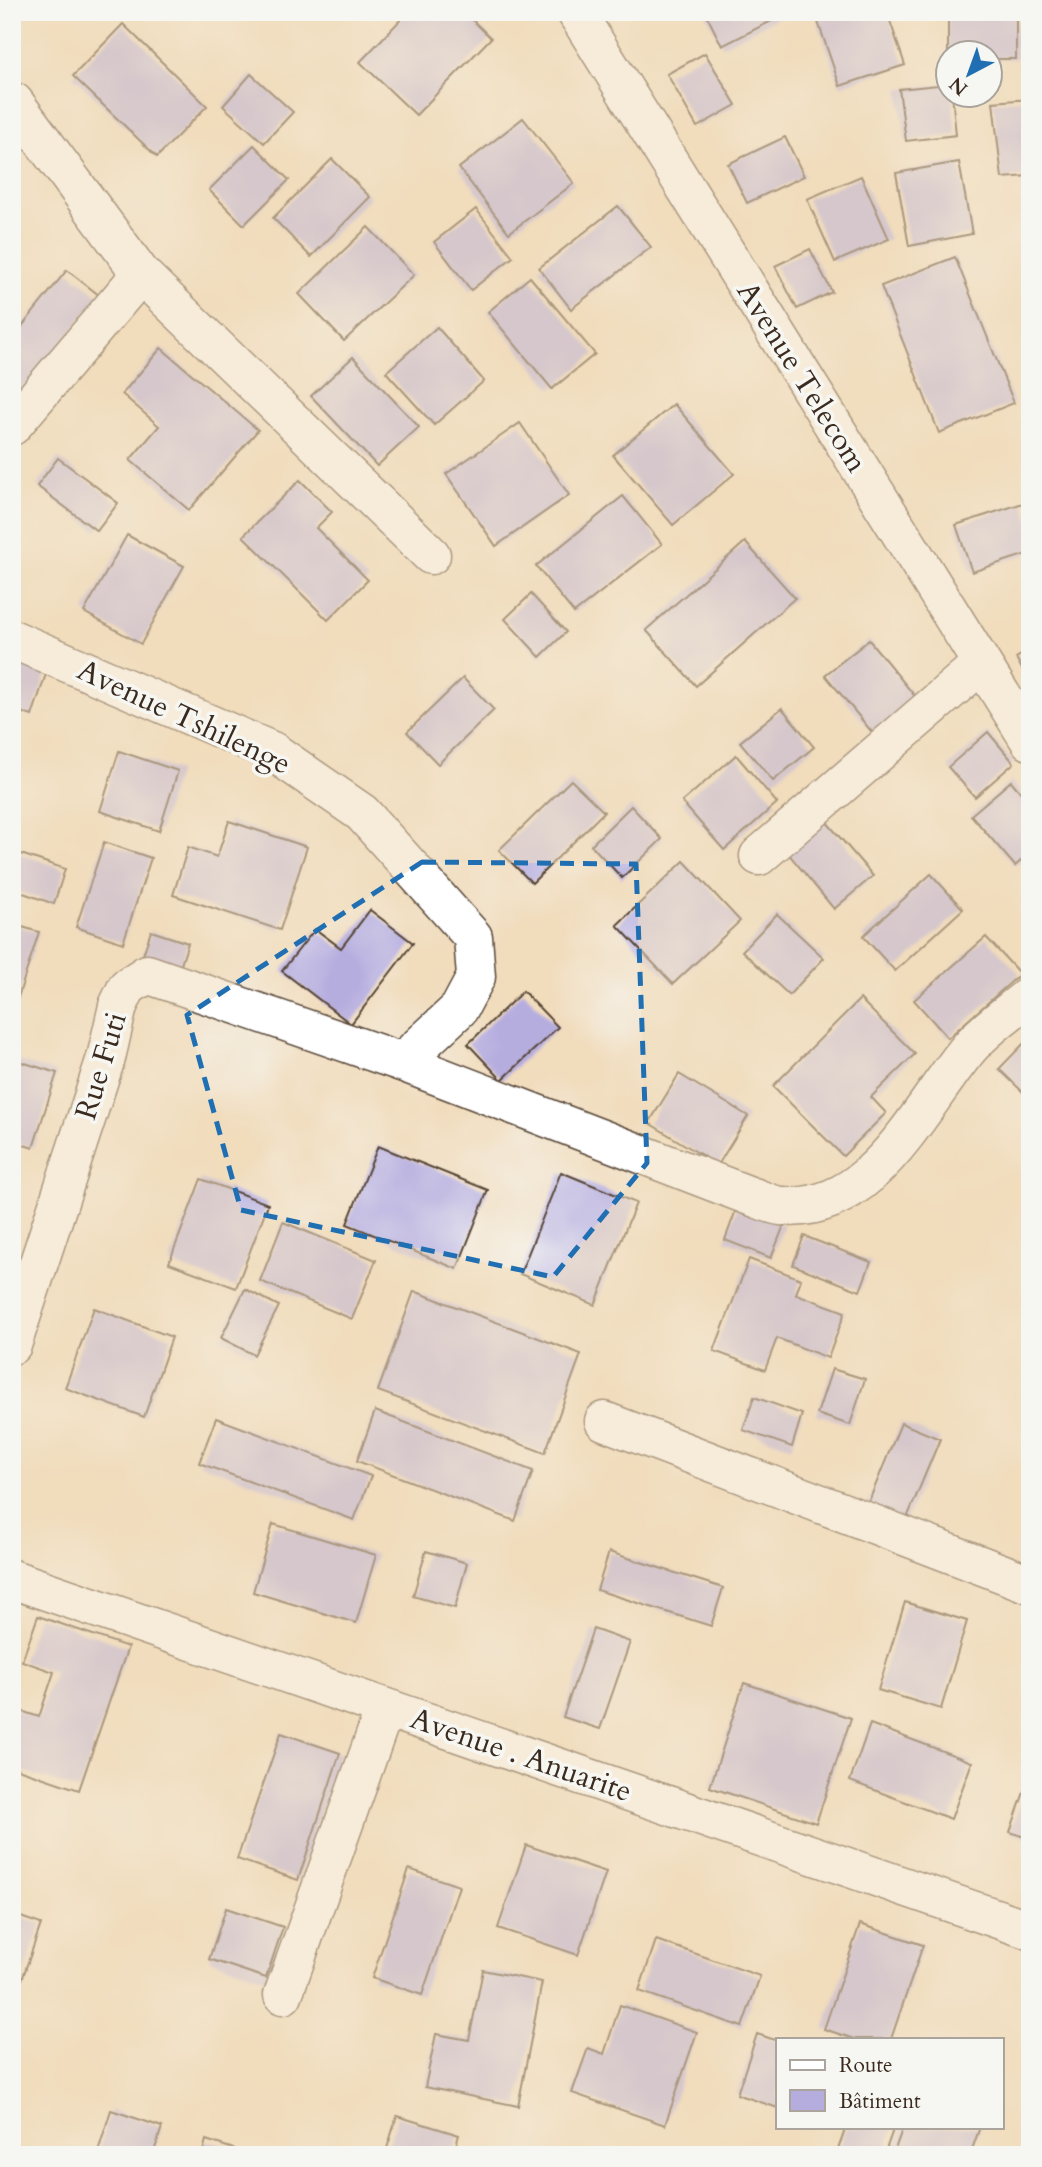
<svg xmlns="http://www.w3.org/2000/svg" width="1042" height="2167" font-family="Cardo,serif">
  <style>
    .building { fill: #b6addf }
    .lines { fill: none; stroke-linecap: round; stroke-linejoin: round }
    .minor-casing { stroke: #564536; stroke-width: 41 }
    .minor { stroke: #fff; stroke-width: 38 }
    .marked { fill: none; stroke: #1f6fb2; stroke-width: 5; stroke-dasharray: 14 9; stroke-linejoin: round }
    .labels { text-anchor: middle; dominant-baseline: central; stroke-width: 7; stroke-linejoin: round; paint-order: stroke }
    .street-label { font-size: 30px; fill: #3b2a1e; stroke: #f6f6f2 }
  </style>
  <rect width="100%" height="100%" fill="#f6f6f2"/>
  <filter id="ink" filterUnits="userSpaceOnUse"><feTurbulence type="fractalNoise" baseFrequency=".0143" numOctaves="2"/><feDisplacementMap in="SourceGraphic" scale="14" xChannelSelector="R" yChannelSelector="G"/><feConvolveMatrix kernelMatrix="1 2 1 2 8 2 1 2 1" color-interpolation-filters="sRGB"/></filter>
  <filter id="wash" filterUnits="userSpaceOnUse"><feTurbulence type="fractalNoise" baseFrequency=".00686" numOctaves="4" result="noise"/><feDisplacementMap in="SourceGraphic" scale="28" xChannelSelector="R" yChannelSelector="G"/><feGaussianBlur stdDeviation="1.57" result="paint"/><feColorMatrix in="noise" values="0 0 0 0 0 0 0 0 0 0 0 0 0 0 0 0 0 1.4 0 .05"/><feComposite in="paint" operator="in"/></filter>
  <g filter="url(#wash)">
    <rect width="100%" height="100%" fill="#f1dcbc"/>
    <g id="blocks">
      <g class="building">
        <path d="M408 12H464L491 38 416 115 360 62Z"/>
        <path d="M705 12H789L722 46Z"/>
        <path d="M838 12H887L905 65 840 86 817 19Z"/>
        <path d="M948 12H1016V59H990V52H948Z"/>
        <path d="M123 24 207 106 157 157 73 76Z"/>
        <path d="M705 53 736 105 697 127 667 74Z"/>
        <path d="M251 74 293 112 264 143 223 106Z"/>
        <path d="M948 84V94H952L956 135 906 141 899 89Z"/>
        <path d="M1030 99V176L1002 178 993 102Z"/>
        <path d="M523 118 574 183 509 233 459 168Z"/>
        <path d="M785 137 804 176 747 203 728 164Z"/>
        <path d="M254 145 289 180 244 225 209 190Z"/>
        <path d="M332 159 370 197 311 257 273 218Z"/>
        <path d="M959 162 972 234 909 246 896 173Z"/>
        <path d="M861 176 889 239 835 262 807 199Z"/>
        <path d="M618 206 651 247 571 309 539 268Z"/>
        <path d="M476 209 513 257 471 290 434 242Z"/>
        <path d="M368 227 414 275 344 341 299 294Z"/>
        <path d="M810 249 832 292 797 309 775 266Z"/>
        <path d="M955 257 1014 403 939 433 881 286Z"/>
        <path d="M67 270 100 296 22 393 12 385V339Z"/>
        <path d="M530 277 595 354 552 389 488 312Z"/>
        <path d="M437 327 484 381 434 425 386 372Z"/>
        <path d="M161 348 258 430 189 510 130 460 159 426 122 394Z"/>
        <path d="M353 357 419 427 377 466 311 396Z"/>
        <path d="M674 404 734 474 673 525 613 455Z"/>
        <path d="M520 423 569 495 496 546 446 474Z"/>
        <path d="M58 458 118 503 97 531 37 486Z"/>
        <path d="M300 480 332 512 316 528 368 580 328 620 243 536Z"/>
        <path d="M623 496 662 544 574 613 536 566Z"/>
        <path d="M1023 503 1030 521V553L972 572 956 525Z"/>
        <path d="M127 535 184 566 141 644 84 612Z"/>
        <path d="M745 542 795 598 696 686 646 630Z"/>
        <path d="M531 594 566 632 540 657 505 619Z"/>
        <path d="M869 640 923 706 880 742 825 675Z"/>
        <path d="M1030 650V684L1016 658Z"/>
        <path d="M12 660 47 671 32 716 12 709Z"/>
        <path d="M463 678 494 710 438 764 407 732Z"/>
        <path d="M782 708 814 747 773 781 740 742Z"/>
        <path d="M988 732 1014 763 975 797 948 767Z"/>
        <path d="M119 751 178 771 159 831 100 811Z"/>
        <path d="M736 755 777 803 724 850 682 802Z"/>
        <path d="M571 780 604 812 532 883 499 850Z"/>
        <path d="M1011 781 1030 803V853L1015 866 971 815Z"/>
        <path d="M631 806 662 839 622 878 591 845Z"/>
        <path d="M825 820 873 876 834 909 787 852Z"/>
        <path d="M229 821 307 847 280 930 173 895 188 847 217 857Z"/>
        <path d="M104 842 151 858 123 943 76 927Z"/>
        <path d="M12 851 65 869 54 904 12 889Z"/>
        <path d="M684 861 740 921 673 984 617 925Z"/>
        <path d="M931 874 963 909 895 971 863 936Z"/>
        <path d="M370 910 413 943 351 1024 282 971 315 929 341 948Z"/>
        <path d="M777 914 824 958 789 995 742 951Z"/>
        <path d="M12 924 39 932 13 1013H12Z"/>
        <path d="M151 931 188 943 180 968 143 955Z"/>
        <path d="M986 937 1020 974 948 1038 914 1000Z"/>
        <path d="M523 991 558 1027 502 1080 468 1044Z"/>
        <path d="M860 999 915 1054 871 1097 886 1113 843 1156 773 1086Z"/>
        <path d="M1030 1037V1099L999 1069Z"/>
        <path d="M12 1059 57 1073 33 1148 12 1141Z"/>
        <path d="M679 1074 748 1116 718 1165 649 1123Z"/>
        <path d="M378 1146 488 1190 457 1269 347 1224Z"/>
        <path d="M561 1172 636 1203 595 1305 520 1274Z"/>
        <path d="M201 1179 268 1204 236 1288 169 1263Z"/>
        <path d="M737 1207 784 1225 771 1258 725 1240Z"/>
        <path d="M283 1222 376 1260 352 1319 260 1281Z"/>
        <path d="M804 1236 871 1262 860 1291 793 1265Z"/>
        <path d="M12 1255 22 1259 12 1287Z"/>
        <path d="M749 1259 801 1279 796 1294 845 1312 828 1358 777 1338 765 1370 714 1351Z"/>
        <path d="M245 1289 279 1306 254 1355 221 1338Z"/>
        <path d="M414 1291 581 1354 545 1453 378 1391Z"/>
        <path d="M94 1308 172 1337 144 1417 65 1388Z"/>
        <path d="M832 1369 865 1379 850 1425 817 1414Z"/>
        <path d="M754 1397 802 1414 792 1447 743 1430Z"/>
        <path d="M375 1411 533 1471 515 1521 357 1461Z"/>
        <path d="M216 1418 371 1476 354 1520 199 1463Z"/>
        <path d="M901 1423 940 1439 905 1523 867 1506Z"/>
        <path d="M273 1524 376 1555 356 1623 253 1592Z"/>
        <path d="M426 1551 467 1563 455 1608 413 1596Z"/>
        <path d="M609 1552 723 1588 711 1626 597 1590Z"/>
        <path d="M905 1602 967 1621 941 1709 878 1690Z"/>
        <path d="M38 1616 128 1647 79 1790 12 1767V1708L39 1717 54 1672 22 1661Z"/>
        <path d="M593 1629 630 1642 600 1729 563 1717Z"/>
        <path d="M744 1683 851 1718 816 1823 710 1787Z"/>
        <path d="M870 1724 972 1762 951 1819 850 1781Z"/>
        <path d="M281 1733 340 1753 298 1880 237 1859Z"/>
        <path d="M1030 1734V1750L1025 1749Z"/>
        <path d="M1030 1775V1839L1010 1832Z"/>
        <path d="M526 1845 606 1872 578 1955 498 1928Z"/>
        <path d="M409 1869 459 1886 422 1995 372 1978Z"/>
        <path d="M226 1908 283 1927 266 1978 209 1959Z"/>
        <path d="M12 1914 41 1924 16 1997 12 1996Z"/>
        <path d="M860 1924 923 1945 891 2039H854L824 2029Z"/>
        <path d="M656 1940 760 1976 742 2027 639 1991Z"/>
        <path d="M483 1970 542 1982 518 2106 425 2087 436 2034 469 2040Z"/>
        <path d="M620 2005 697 2032 665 2125 572 2093 588 2048 604 2054Z"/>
        <path d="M757 2034 778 2041V2108L737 2094Z"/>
        <path d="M111 2110 162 2127 153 2155H97Z"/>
        <path d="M397 2116 459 2135 453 2155H385Z"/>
        <path d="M846 2127H894L884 2155H836Z"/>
        <path d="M903 2127H980L970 2155H893Z"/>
        <path d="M206 2140 249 2154V2155H202Z"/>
      </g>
    </g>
  </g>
  <g filter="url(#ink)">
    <use href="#blocks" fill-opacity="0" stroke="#564536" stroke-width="2"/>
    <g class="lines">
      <g class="minor-casing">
        <g id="minor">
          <path d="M576 12 1030 741"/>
          <path d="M14 102 141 274 431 555"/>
          <path d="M12 426 141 274"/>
          <path d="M12 639 272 751 362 813 473 937 476 977 459 1009 402 1062"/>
          <path d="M759 856 980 665"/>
          <path d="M12 1345 106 1058 118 1006 127 987 147 974 402 1062 750 1196C760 1199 771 1205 781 1206 872 1216 920 1106 969 1048 986 1028 1010 1012 1030 995"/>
          <path d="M604 1421 1030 1584"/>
          <path d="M12 1579 1030 1930"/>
          <path d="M283 1995 385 1708"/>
        </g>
      </g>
      <use href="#minor" class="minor"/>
    </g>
  </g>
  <path d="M0 0H1042V2167H0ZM422 862 636 864 647 1163 553 1277 241 1210 187 1015Z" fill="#f1dcbc" fill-opacity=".55" fill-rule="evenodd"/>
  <path class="marked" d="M422 862 636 864 647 1163 553 1277 241 1210 187 1015Z"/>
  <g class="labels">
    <g class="street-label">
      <text transform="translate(802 377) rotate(58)">Avenue Telecom</text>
      <text transform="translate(184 717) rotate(25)">Avenue Tshilenge</text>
      <text transform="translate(101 1066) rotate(-73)">Rue Futi</text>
      <text transform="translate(521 1755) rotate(19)">Avenue . Anuarite</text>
    </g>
  </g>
  <rect width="1042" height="2167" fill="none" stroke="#f6f6f2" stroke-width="42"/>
  <rect x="776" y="2038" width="228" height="91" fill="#f6f6f2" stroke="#aba49d" stroke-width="2"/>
  <rect x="790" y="2060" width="35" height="10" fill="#ffffff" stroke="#aba49d" stroke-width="2"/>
  <text x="839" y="2072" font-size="21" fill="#3b2a1e">Route</text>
  <rect x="790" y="2090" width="35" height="21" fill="#b6addf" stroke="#aba49d" stroke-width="2"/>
  <text x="839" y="2108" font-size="21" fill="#3b2a1e">Bâtiment</text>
  <g transform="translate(969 74) rotate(221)"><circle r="33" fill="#f6f6f2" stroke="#aba49d" stroke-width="2"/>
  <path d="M0-5L12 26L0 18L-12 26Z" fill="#1f6fb2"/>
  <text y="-10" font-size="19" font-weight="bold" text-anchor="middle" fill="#3b2a1e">N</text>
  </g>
</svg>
